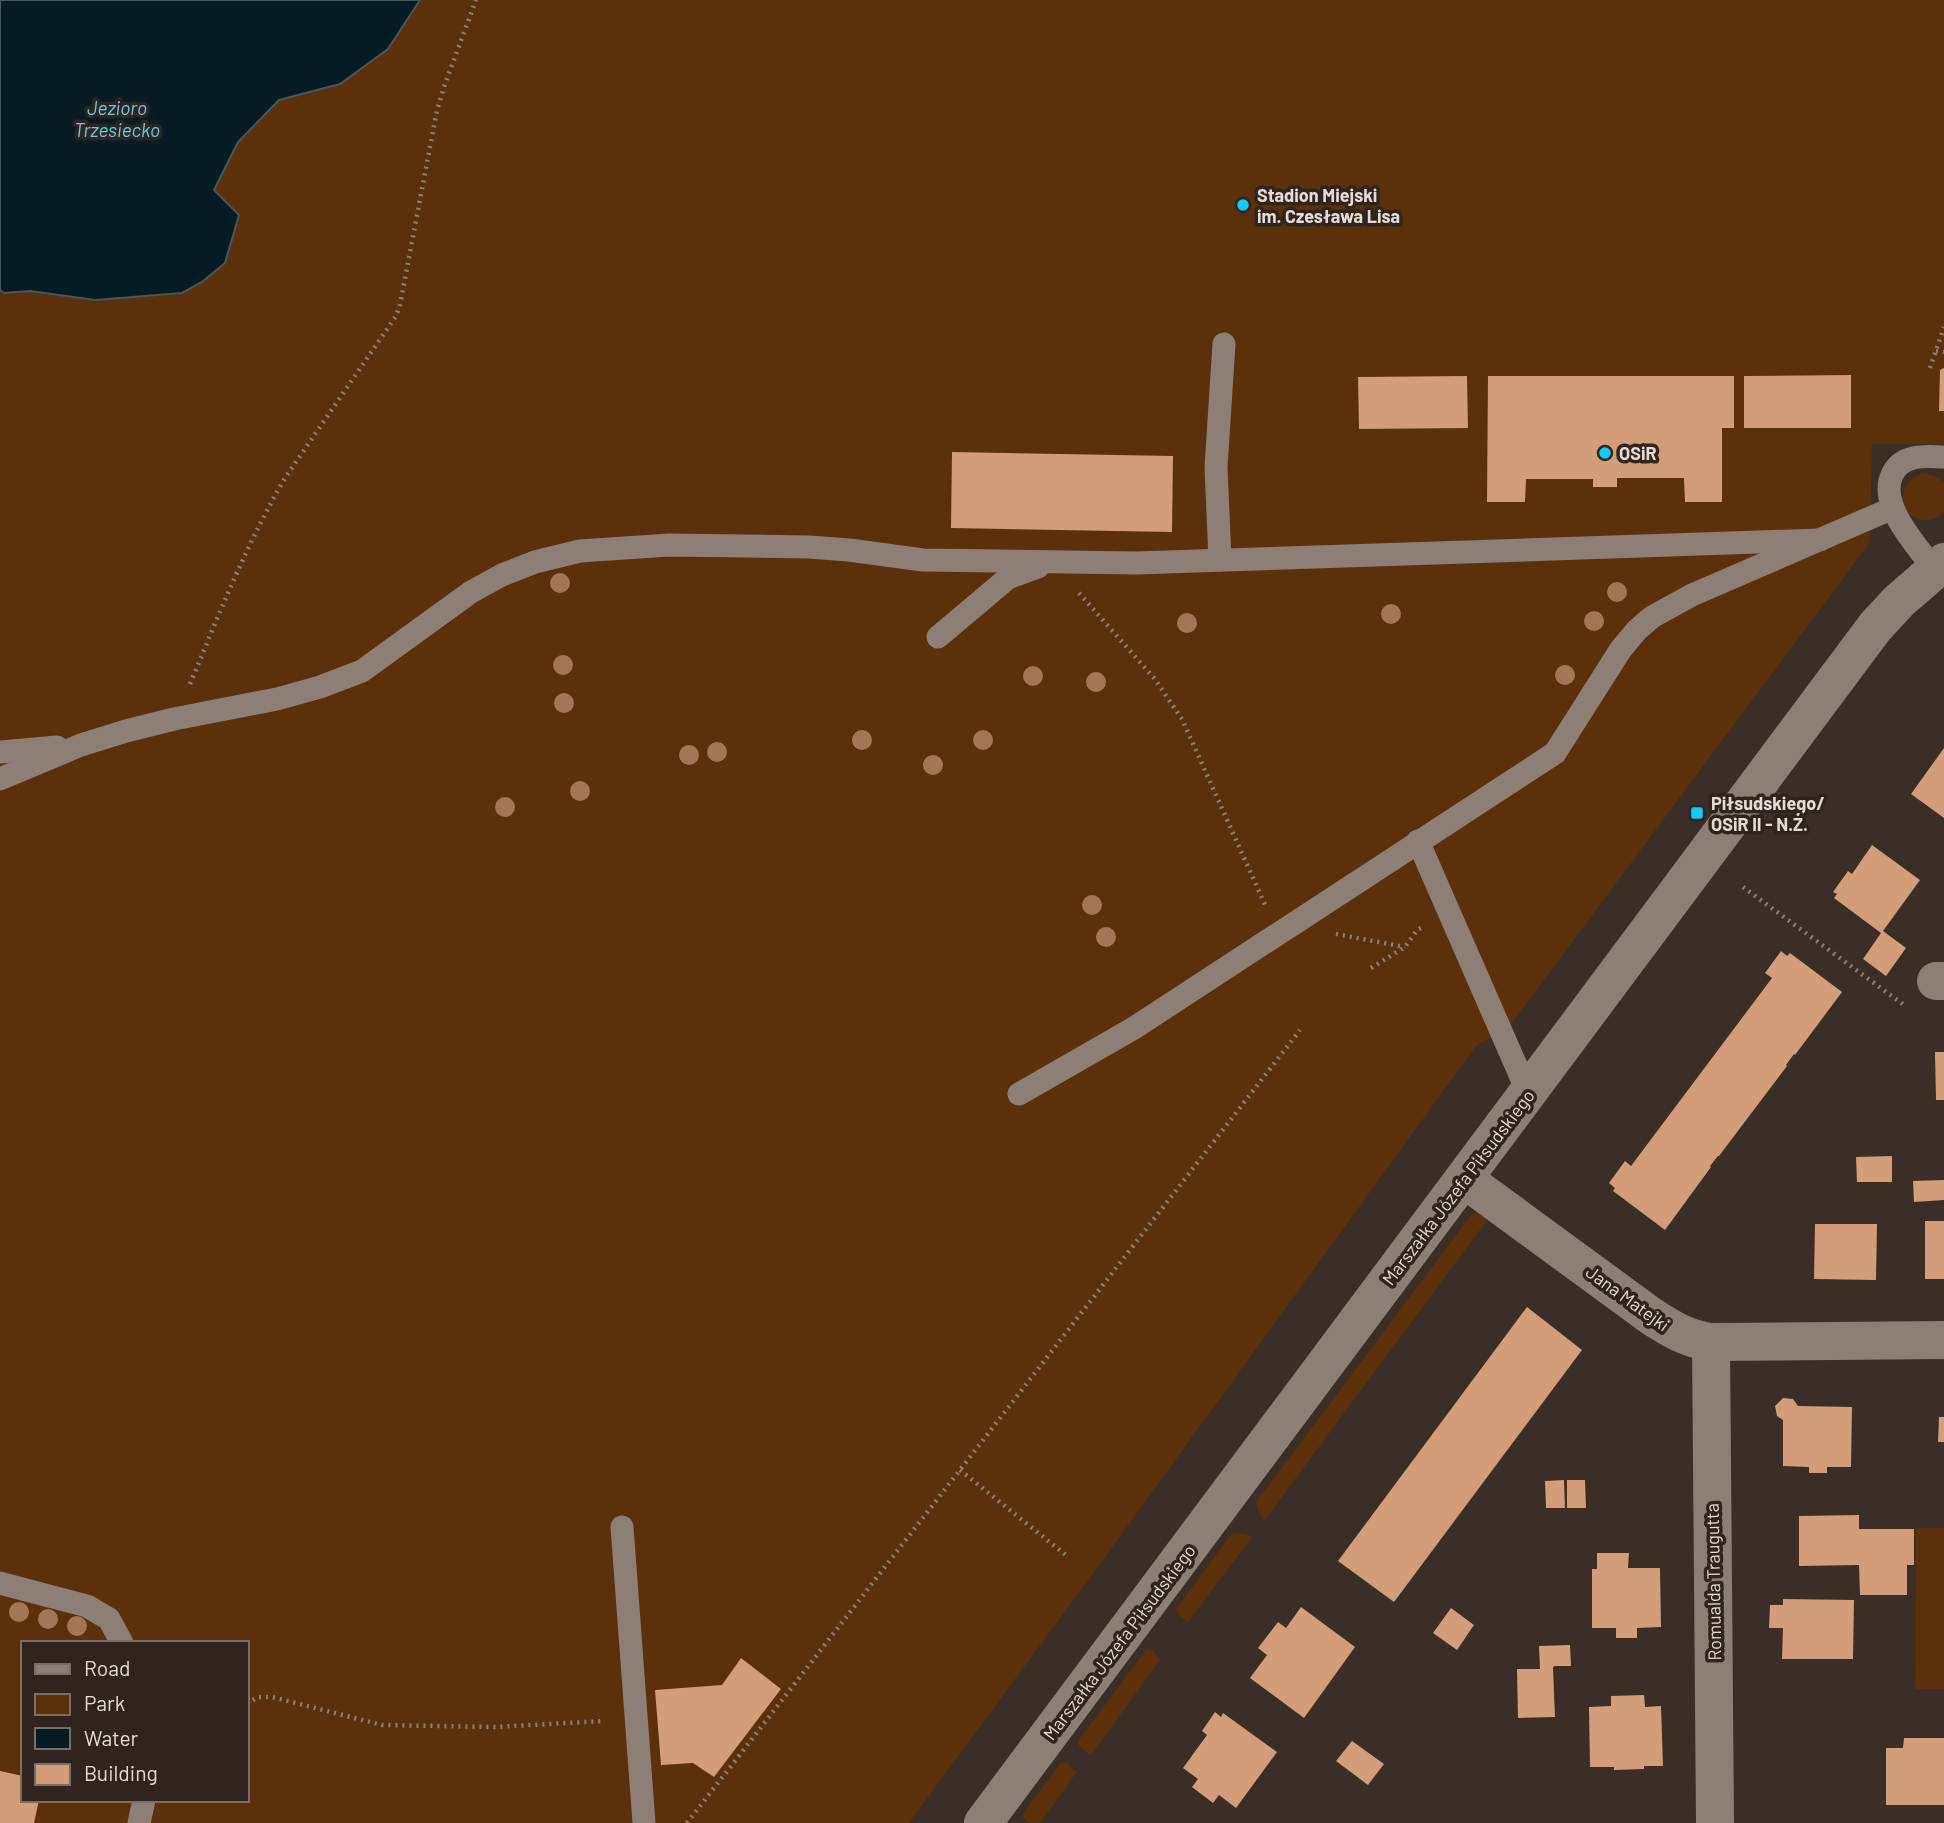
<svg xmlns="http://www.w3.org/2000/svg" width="1944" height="1823" font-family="Barlow,sans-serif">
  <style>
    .green { fill: #5b300a; fill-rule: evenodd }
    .water { fill: #061c24; stroke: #49565a; stroke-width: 2 }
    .building { fill: #d29d78 }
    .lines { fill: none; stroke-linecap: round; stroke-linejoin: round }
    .path { stroke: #8b817a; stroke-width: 4.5; stroke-dasharray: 2 5; stroke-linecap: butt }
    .lane { stroke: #8d7f76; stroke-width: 23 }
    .street { stroke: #8d7f76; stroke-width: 38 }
    .tree { fill: #a47655 }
    .poi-dot { fill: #13cafb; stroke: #30241c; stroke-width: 2.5 }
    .labels { text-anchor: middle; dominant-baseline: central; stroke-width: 7; stroke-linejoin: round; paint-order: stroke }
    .poi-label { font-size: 18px; font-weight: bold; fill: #e4dcd7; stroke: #30241c; text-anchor: start }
    .street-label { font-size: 18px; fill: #e4dcd7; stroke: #30241c }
    .water-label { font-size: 19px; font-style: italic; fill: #64cef4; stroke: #30241c }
  </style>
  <rect width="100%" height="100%" fill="#3a2e26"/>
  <g class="green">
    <path d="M420 0H1944V444H1872L1870 542 1509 1027 1476 1046 1092 1575 909 1823H0V205L214 190 238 142 279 100 340 84 388 49ZM23 1643H247V1800H23Z"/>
    <path d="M1923 473 1935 476 1944 482V512C1913 540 1881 488 1923 473Z"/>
    <path d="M1480 1211 1491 1215 1264 1521 1260 1516 1256 1502 1471 1215Z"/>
    <path d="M1916 1528H1944V1689H1915Z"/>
    <path d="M1232 1533 1245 1534 1252 1537 1188 1622 1177 1614 1176 1609Z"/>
    <path d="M1146 1650H1151L1161 1659 1091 1755 1079 1746 1078 1741Z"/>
    <path d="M1061 1763H1067L1077 1772 1040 1823C1030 1823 1025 1823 1022 1815Z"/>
  </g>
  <path class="water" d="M0 0H420L388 49 340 84 279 100 238 142 214 190 239 215 225 263 202 282 182 293 95 300 30 291 4 293 0 290Z"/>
  <g class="building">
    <path d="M1944 368V411H1939L1940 370Z"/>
    <path d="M1851 375V428H1744V376Z"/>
    <path d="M1467 376 1468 428 1359 429 1358 377Z"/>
    <path d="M1488 376H1734V428H1722V502H1685L1684 478H1617V487H1593V479H1526L1525 502H1487Z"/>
    <path d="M952 452 1173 456 1172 532 951 528Z"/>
    <path d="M1944 748V818L1911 794Z"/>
    <path d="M1872 845 1920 880 1883 931 1906 948 1886 976 1863 959 1881 933 1834 898 1837 894 1833 892 1848 871 1852 874Z"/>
    <path d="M1781 951 1787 956 1790 953 1842 992 1795 1055 1794 1054 1786 1065 1787 1066 1719 1156H1718L1710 1166 1711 1167 1665 1230 1613 1191 1615 1188 1609 1183 1625 1161 1631 1166 1772 978 1765 973Z"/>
    <path d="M1935 1052H1944V1100H1936Z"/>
    <path d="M1892 1156V1182H1857L1856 1157Z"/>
    <path d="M1944 1180V1200L1914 1202 1913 1181Z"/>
    <rect x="1925" y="1221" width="19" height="58"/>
    <path d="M1815 1224H1877L1876 1280 1814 1279Z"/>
    <path d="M1527 1307 1582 1350 1394 1602 1338 1561Z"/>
    <path d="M1783 1398 1793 1399 1798 1406 1852 1407 1851 1467H1827V1473H1809V1467L1783 1466V1420L1777 1416 1775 1406Z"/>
    <path d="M1939 1417H1944V1442H1938Z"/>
    <path d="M1564 1480 1565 1508H1546L1545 1481Z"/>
    <path d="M1567 1480H1585L1586 1508H1567Z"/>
    <path d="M1859 1515V1529H1914V1565H1907V1595H1860L1859 1565 1799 1566V1516Z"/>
    <path d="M1597 1553H1629L1628 1568H1660L1661 1627 1637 1628V1638H1616V1628H1592V1569H1597Z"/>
    <path d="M1783 1599 1854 1600 1853 1659H1782L1783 1628H1769L1770 1605H1783Z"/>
    <path d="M1301 1607 1355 1647 1304 1718 1250 1678 1267 1655 1258 1648 1278 1622 1286 1628Z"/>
    <path d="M1451 1608 1474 1625 1457 1650 1433 1633Z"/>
    <path d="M1570 1645 1571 1666H1554L1553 1668 1555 1717 1518 1718 1517 1669H1540L1539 1646Z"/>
    <path d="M741 1658 781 1689 714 1777 693 1763 661 1765 655 1690 722 1685Z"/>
    <path d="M1644 1695 1645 1707 1661 1706 1663 1766H1644V1769L1614 1770V1767H1590L1589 1707 1611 1706V1696Z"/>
    <path d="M1215 1712 1221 1717 1223 1713 1277 1752 1236 1808 1219 1795 1213 1803 1192 1787 1198 1779 1183 1768 1207 1735 1202 1731Z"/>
    <path d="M1904 1738H1944V1805H1886V1748H1903Z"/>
    <path d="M1352 1741 1384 1764 1368 1785 1336 1761Z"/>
    <path d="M0 1771 23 1776V1800H39L34 1823H0Z"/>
  </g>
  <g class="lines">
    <g class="path">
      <path d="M1936 351 1944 352"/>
      <path d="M1930 368 1944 327"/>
      <path d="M1079 593 1154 678 1182 719 1266 907"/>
      <path d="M190 684C219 614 247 543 285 478L396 316 400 305 437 110 445 84 476 0"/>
      <path d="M1743 887 1904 1005"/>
      <path d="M1336 934 1405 947"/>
      <path d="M1371 968 1405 947 1417 930 1421 928"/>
      <path d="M960 1470 1067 1556"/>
      <path d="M247 1704 258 1697H272L382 1725 494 1727 604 1721"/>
      <path d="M687 1823 1300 1030"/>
    </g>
    <g class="lane">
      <path d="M1220 560 1216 467 1224 344"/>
      <path d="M1934 569C1917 546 1878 505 1892 475 1901 454 1925 456 1944 457"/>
      <path d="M938 637 1008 578 1038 567"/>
      <path d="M0 752 57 747"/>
      <path d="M0 779 81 745 126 731 174 719 277 699 320 687 362 671 471 592 502 575 535 562 580 551 669 545 809 547 849 550 923 560 1136 563 1820 540"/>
      <path d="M1418 841 1528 1093"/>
      <path d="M1019 1094 1134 1028 1555 753 1621 649 1637 630 1652 617 1692 595 1893 508"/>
      <path d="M622 1527 644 1823"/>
      <path d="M0 1583 87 1606 109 1619 122 1643"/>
      <path d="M139 1823 144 1800"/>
    </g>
    <g class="street">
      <path d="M1936 981H1944"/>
      <path d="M1464 1179 1651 1316C1671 1329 1687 1339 1711 1342L1944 1340"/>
      <path d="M1711 1342 1715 1823"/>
      <path d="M983 1823 1875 627 1899 601 1944 562"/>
    </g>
  </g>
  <g class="tree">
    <circle cx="560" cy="583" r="10"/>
    <circle cx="1617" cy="592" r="10"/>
    <circle cx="1391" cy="614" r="10"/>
    <circle cx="1594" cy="621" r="10"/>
    <circle cx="1187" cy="623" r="10"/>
    <circle cx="563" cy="665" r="10"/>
    <circle cx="1565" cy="675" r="10"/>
    <circle cx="1033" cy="676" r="10"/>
    <circle cx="1096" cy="682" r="10"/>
    <circle cx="564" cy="703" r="10"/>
    <circle cx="862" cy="740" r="10"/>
    <circle cx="983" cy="740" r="10"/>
    <circle cx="717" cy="752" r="10"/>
    <circle cx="689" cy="755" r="10"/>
    <circle cx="933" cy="765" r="10"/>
    <circle cx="580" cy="791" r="10"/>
    <circle cx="505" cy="807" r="10"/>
    <circle cx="1092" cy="905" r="10"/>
    <circle cx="1106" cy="937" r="10"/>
    <circle cx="19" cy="1612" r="10"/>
    <circle cx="48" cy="1619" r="10"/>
    <circle cx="77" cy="1626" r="10"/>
  </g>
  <g class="poi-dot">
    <circle cx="1243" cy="205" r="7"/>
    <circle cx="1605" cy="453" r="7"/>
    <rect x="1690" y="806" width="14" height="14" rx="3.5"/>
  </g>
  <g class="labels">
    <g class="poi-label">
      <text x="1257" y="195">Stadion Miejski<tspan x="1257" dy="21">im. Czesława Lisa</tspan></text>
      <text x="1619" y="453">OSiR</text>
      <text x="1711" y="803">Piłsudskiego/<tspan x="1711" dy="21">OSiR II - N.Ż.</tspan></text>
    </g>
    <g class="street-label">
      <text transform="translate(1458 1187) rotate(-53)">Marszałka Józefa Piłsudskiego</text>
      <text transform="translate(1628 1298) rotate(36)">Jana Matejki</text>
      <text transform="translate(1713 1582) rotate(-91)">Romualda Traugutta</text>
      <text transform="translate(1119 1642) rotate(-53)">Marszałka Józefa Piłsudskiego</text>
    </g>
    <g class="water-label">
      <text x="117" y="107">Jezioro<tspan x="117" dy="22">Trzesiecko</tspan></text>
    </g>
  </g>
  <rect x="21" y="1641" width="228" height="161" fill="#30241c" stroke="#786e67" stroke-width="2"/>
  <rect x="35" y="1664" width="35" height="10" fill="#8d7f76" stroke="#786e67" stroke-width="2"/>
  <text x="84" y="1676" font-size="21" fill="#e4dcd7">Road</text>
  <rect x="35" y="1694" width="35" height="21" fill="#5b300a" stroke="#786e67" stroke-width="2"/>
  <text x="84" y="1711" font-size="21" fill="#e4dcd7">Park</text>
  <rect x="35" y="1728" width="35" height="21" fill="#061c24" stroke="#786e67" stroke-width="2"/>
  <text x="84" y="1746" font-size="21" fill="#e4dcd7">Water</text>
  <rect x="35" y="1764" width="35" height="21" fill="#d29d78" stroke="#786e67" stroke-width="2"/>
  <text x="84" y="1781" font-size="21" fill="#e4dcd7">Building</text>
</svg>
